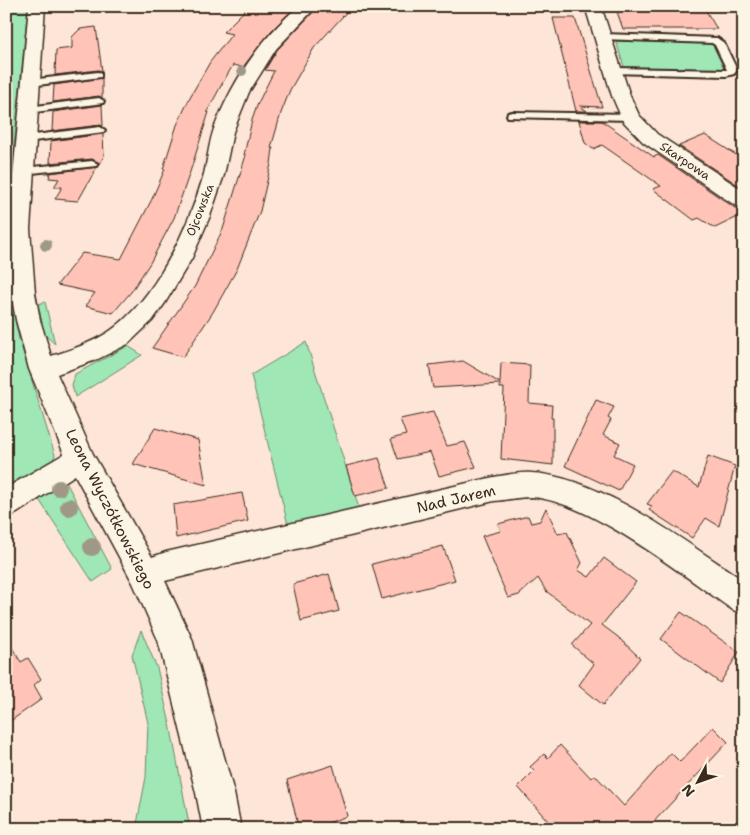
<svg xmlns="http://www.w3.org/2000/svg" width="750" height="835" font-family="'Shantell Sans',sans-serif">
  <style>
    .green { fill: #9fe7b5; stroke: #6d886a }
    .building { fill: #ffc4b7; stroke: #3b2a1e }
    .lines { fill: none; stroke-linecap: round; stroke-linejoin: round }
    .service-casing { stroke: #3b2a1e; stroke-width: 4 }
    .minor-casing { stroke: #3b2a1e; stroke-width: 3 }
    .service { fill: #fcf5e5; fill-rule: evenodd }
    .minor { fill: #fcf5e5; fill-rule: evenodd }
    .tree { fill: #a09886 }
    .labels { text-anchor: middle; dominant-baseline: central; stroke-width: 4; stroke-linejoin: round; paint-order: stroke }
    .far-street-label { font-size: 12px; fill: #3b2a1e; stroke: #fcf5e5 }
    .street-label { font-size: 15px; fill: #3b2a1e; stroke: #fcf5e5 }
  </style>
  <rect width="100%" height="100%" fill="#fde6d7"/>
  <filter id="ink" filterUnits="userSpaceOnUse"><feTurbulence type="fractalNoise" baseFrequency=".02" numOctaves="2"/><feDisplacementMap in="SourceGraphic" scale="10" xChannelSelector="R" yChannelSelector="G"/><feConvolveMatrix kernelMatrix="1 2 1 2 8 2 1 2 1" color-interpolation-filters="sRGB"/></filter>
  <g filter="url(#ink)">
    <g class="green">
      <path d="M6 6H28L9 196 8 264 10 295 19 339 55 455 52 462 26 484 22 477 6 487Z"/>
      <path d="M616 41 712 43 724 69 624 67Z"/>
      <path d="M45 302 55 344 44 334 38 304Z"/>
      <path d="M306 342 359 508 288 525 251 375Z"/>
      <path d="M128 346 142 355 75 397 72 385 75 374Z"/>
      <path d="M65 480 112 569 93 582 38 498Z"/>
      <path d="M141 630 157 668 170 724 190 829H136L146 777 148 723 132 655Z"/>
    </g>
    <g class="building">
      <path d="M249 6H296L271 31 243 67 233 65 222 84 207 112H209L190 172 174 218 150 263 131 292 113 313 85 306 95 293 57 285 82 253 121 259 152 199 165 169H163L177 125 190 97 210 62 232 34 223 32Z"/>
      <path d="M319 6H352L314 48 290 90 281 113 271 148H273L271 164 260 211 237 269 213 312 183 357 152 348 195 286 223 229 246 155H244L252 120 258 103 274 71 265 70 277 50Z"/>
      <path d="M615 6H703L717 29H623Z"/>
      <path d="M553 18H575L602 107 580 106 587 111H576Z"/>
      <path d="M96 27 102 71 98 70 55 75 56 50 72 48V37L80 29Z"/>
      <path d="M102 78V98L99 96 53 102 54 85Z"/>
      <path d="M102 105 103 126 100 125 52 131 53 112Z"/>
      <path d="M579 121H602L654 157 658 155 735 208 744 210V214L715 228 699 218 694 220 653 189 661 186 602 145 593 149 585 143Z"/>
      <path d="M103 134 104 156 100 163 92 159 50 163 51 141Z"/>
      <path d="M705 135 744 160V189L679 146Z"/>
      <path d="M97 167 78 201 55 199 62 187H54L59 179 49 178 50 173Z"/>
      <path d="M463 361 500 383 501 363 530 365 529 403 552 405 551 418H553V465L501 459 504 388H500V384L433 388 429 365Z"/>
      <path d="M596 400 614 407 608 418 611 420 603 435 620 443 614 455 633 464 619 491 565 466Z"/>
      <path d="M433 412 447 446 465 442 476 467 439 476 430 452 398 459 391 439 406 435 400 419Z"/>
      <path d="M155 428 198 440 206 485 133 464Z"/>
      <path d="M708 456 735 466 719 526 706 518 692 538 649 510 652 506 647 504 672 471 699 487Z"/>
      <path d="M379 458 389 488 355 496 346 466Z"/>
      <path d="M242 493 248 521 176 538 173 505Z"/>
      <path d="M546 508 558 534 567 532 582 563 578 570 589 577 604 558 636 582 602 625 618 637 640 658 603 705 579 685 594 664 572 645 590 625 546 591 538 578 519 595 508 598 482 536 501 531 498 524 528 516 531 523 540 521Z"/>
      <path d="M443 546 455 580 382 599 372 564Z"/>
      <path d="M329 574 339 611 301 621 293 584Z"/>
      <path d="M681 612 739 652 720 683 661 639Z"/>
      <path d="M6 638 21 662 28 658 41 679 34 685 42 699 6 724Z"/>
      <path d="M713 727 728 742 647 829H555L518 787 534 771 530 767 544 754 548 758 560 745 591 778 595 775 624 806 671 753 680 762Z"/>
      <path d="M333 765 347 816 312 829H299L287 780Z"/>
    </g>
    <g class="lines">
      <g class="service-casing">
        <g id="service">
          <path d="M604 34 717 38 724 43 737 70 734 74 726 76 611 73 609 71 614 68 727 70 715 45 712 43 601 39V35Z"/>
          <path d="M98 72 101 73V77L30 86 25 83 30 80Z"/>
          <path d="M99 98 104 101 103 103 28 113 23 110 28 107Z"/>
          <path d="M512 112 630 114 635 117 630 120 508 117 507 115 508 113Z"/>
          <path d="M100 127 105 130 104 132 26 142 21 139 26 136Z"/>
          <path d="M92 161 98 164 96 166 23 174 17 171 23 168Z"/>
        </g>
      </g>
      <g class="minor-casing">
        <g id="minor">
          <path d="M29 6H45L30 229 35 293 40 320 51 356C71 350 92 343 110 331 156 299 189 226 204 174 208 158 209 141 215 126 233 80 261 38 299 6H317L276 49 249 92 233 132 224 175 210 216 192 258 165 303 152 321 128 344 96 360 57 374 93 454 152 557 166 552 494 477C506 475 520 472 532 473 601 477 687 543 744 581V614L733 610C682 575 592 502 532 497 520 497 506 500 494 501L165 581 192 639 234 793 241 829H203L196 793 158 640 133 583 75 475 17 513 6 517V488L64 454 29 369 16 320 11 293 8 229Z"/>
          <path d="M585 6H601L630 96 639 115 657 134 744 191V208L736 206 643 142 623 121 612 96Z"/>
        </g>
      </g>
      <use href="#service" class="service"/>
      <use href="#minor" class="minor"/>
    </g>
    <g class="tree">
      <circle cx="242" cy="71" r="5"/>
      <circle cx="46" cy="245" r="6"/>
      <circle cx="59" cy="488" r="8"/>
      <circle cx="69" cy="507" r="9"/>
      <circle cx="92" cy="547" r="9"/>
    </g>
  </g>
  <g class="labels">
    <g class="far-street-label">
      <text transform="translate(685 161) rotate(34)">Skarpowa</text>
      <text transform="translate(200 210) rotate(-68)">Ojcowska</text>
    </g>
    <g class="street-label">
      <text transform="translate(456 499) rotate(-13)">Nad Jarem</text>
      <text transform="translate(110 509) rotate(63)">Leona Wyczółkowskiego</text>
    </g>
  </g>
  <rect width="750" height="835" fill="none" stroke="#fcf5e5" stroke-width="25"/>
  <rect x="12" y="12" width="725" height="810" fill="none" stroke="#3b2a1e" stroke-width="2" filter="url(#ink)"/>
  <g transform="translate(698 782) rotate(229)" stroke="#fcf5e5" stroke-width="4" paint-order="stroke">
  <path d="M0-4L9 19L0 12L-9 19Z" fill="#3b2a1e"/>
  <text y="-8" font-size="14" font-weight="bold" text-anchor="middle" fill="#3b2a1e">N</text>
  </g>
</svg>
